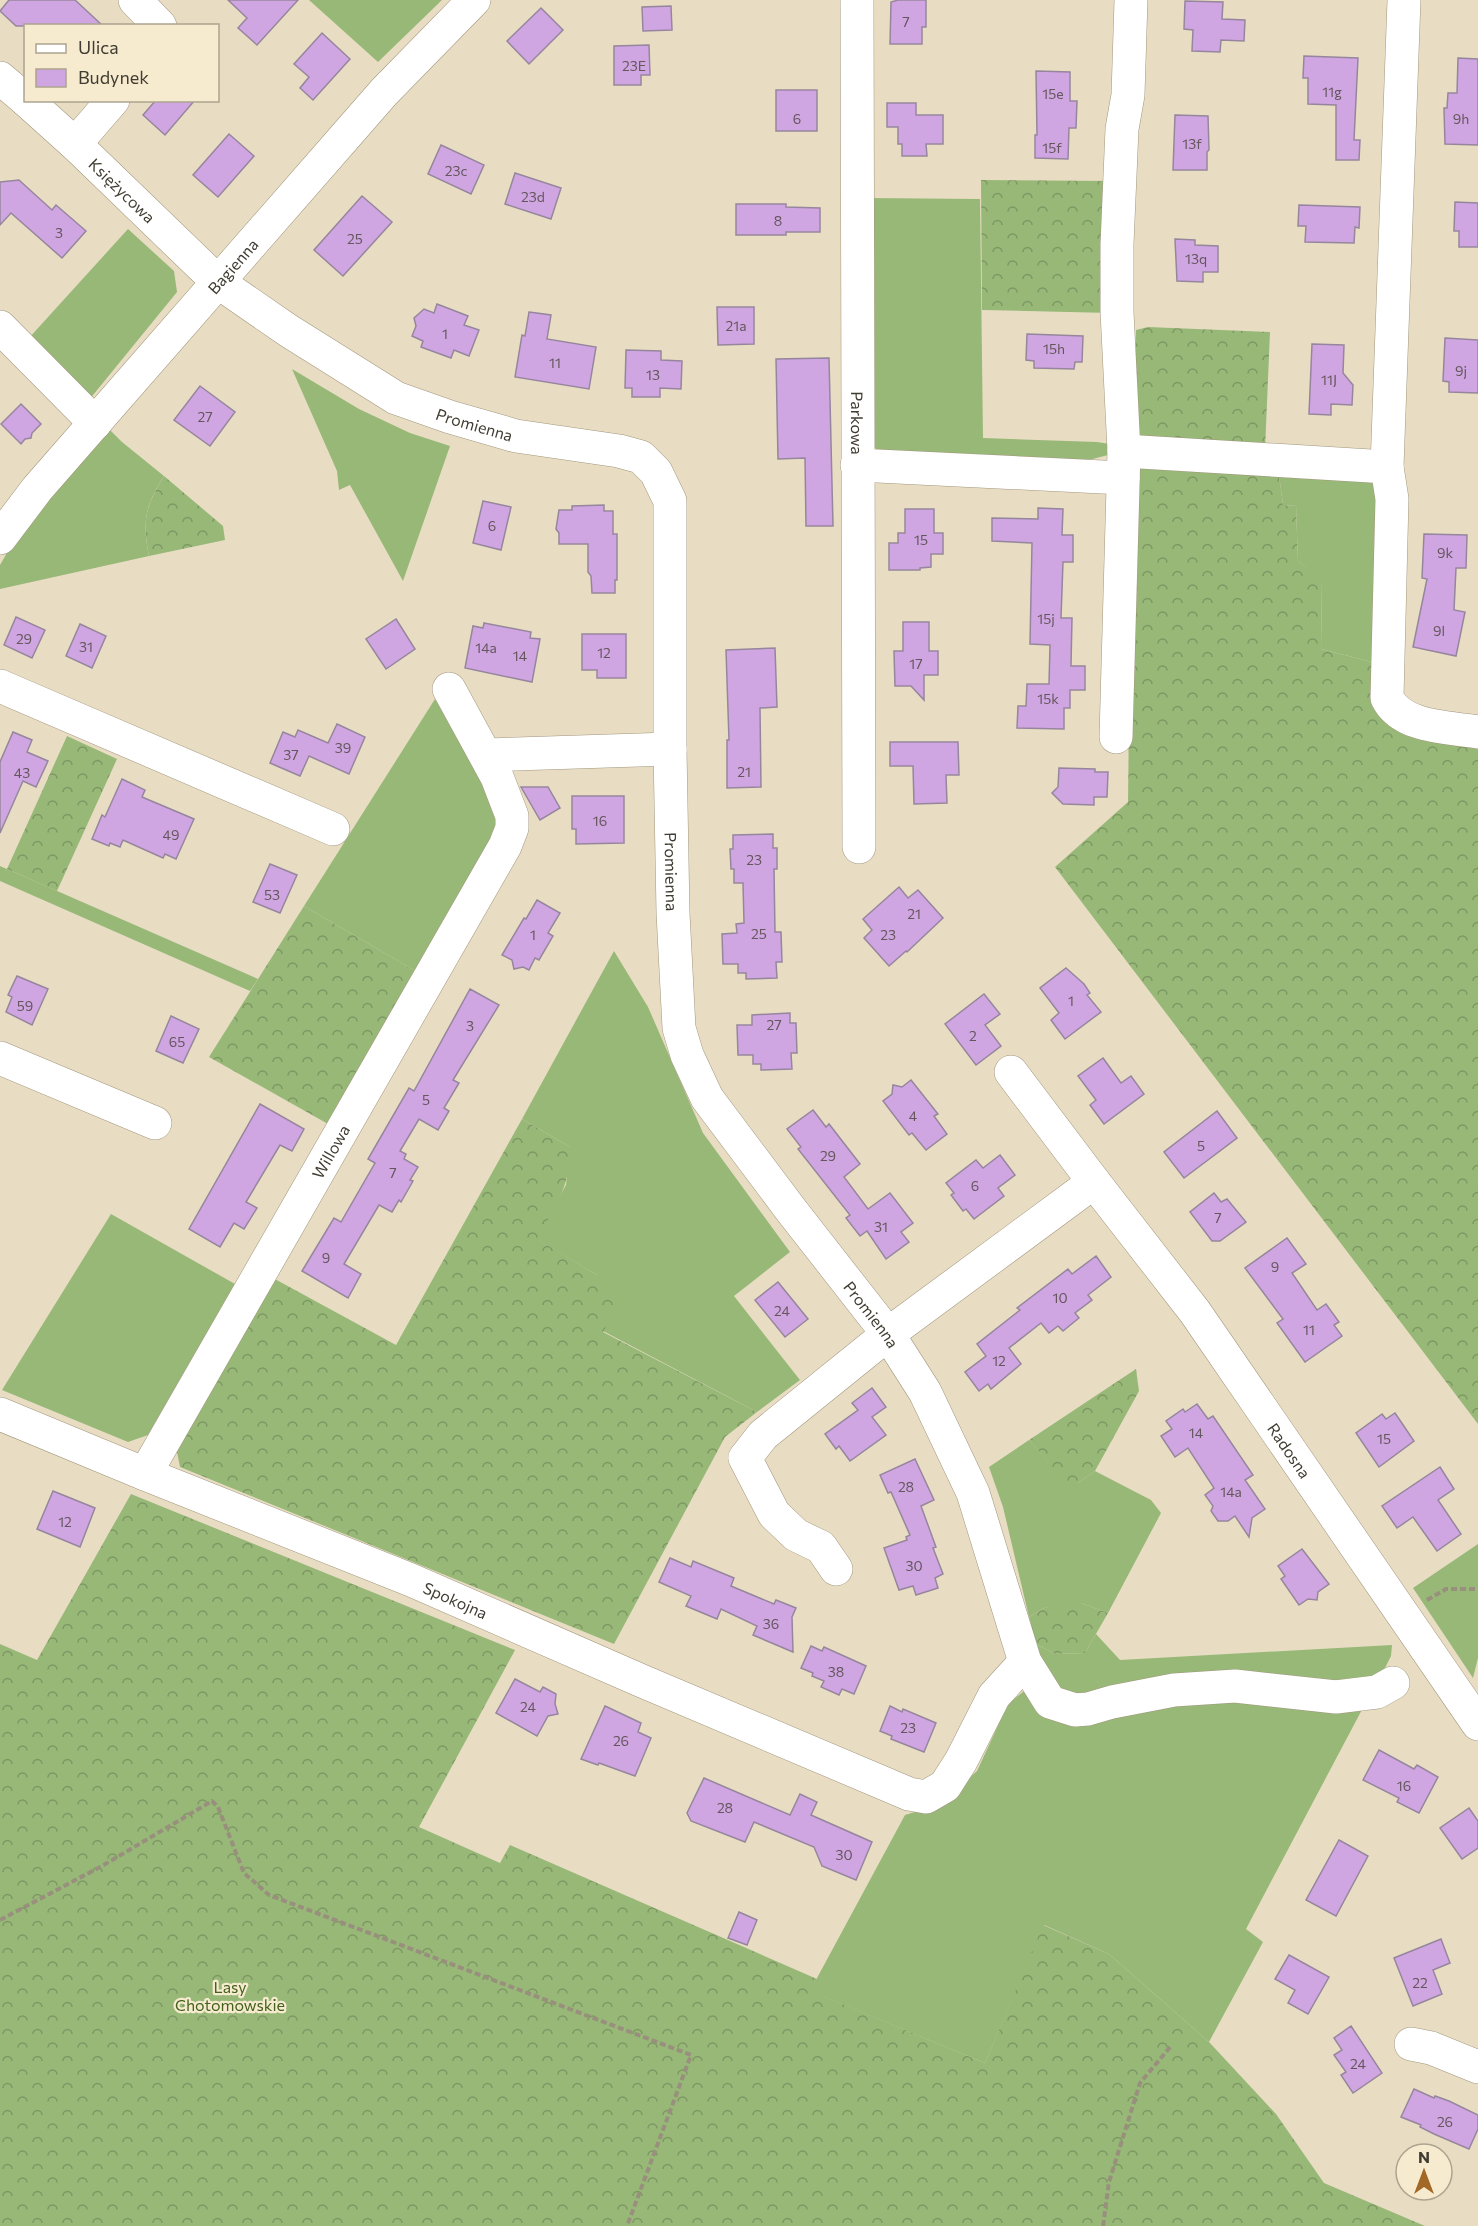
<svg xmlns="http://www.w3.org/2000/svg" width="1478" height="2226" font-family="Commissioner,sans-serif">
  <style>
    .grass { fill: #98b878 }
    .forest { fill: url(#forest-crowns) }
    .building { fill: #d0a6e2; stroke: #96869d; stroke-width: 1.5 }
    .lines { fill: none; stroke-linecap: round; stroke-linejoin: round }
    .minor-casing { stroke: #a2977e; stroke-width: 34 }
    .path { stroke: #98907d; stroke-width: 4; stroke-dasharray: 6 3; stroke-linecap: butt }
    .minor { stroke: #fff; stroke-width: 33 }
    .labels { text-anchor: middle; dominant-baseline: central; stroke-width: 4.5; stroke-linejoin: round; paint-order: stroke }
    .number-label { font-size: 14px; fill: #64565d }
    .street-label { font-size: 16px; fill: #403c31; stroke: #f6eacf }
    .park-label { font-size: 16px; fill: #43601c; stroke: #f6eacf }
  </style>
  <defs>
    <pattern id="forest-crowns" width="20" height="18" patternUnits="userSpaceOnUse" patternTransform="scale(1.5)"><rect width="20" height="18" fill="#98b878"/><path d="M2 6a3 3 0 1 1 6 0M12 15a3 3 0 1 1 6 0" fill="none" stroke="#7d9763"/></pattern>
  </defs>
  <rect width="100%" height="100%" fill="#e8ddc3"/>
  <g class="grass">
    <path d="M309 0H442L378 62Z"/>
    <path d="M867 198 980 199 983 438 1097 442 1110 444 1108 455 1077 463 880 453 873 446Z"/>
    <path d="M128 229 174 271 177 292 89 400 29 338Z"/>
    <path d="M292 369 359 409 410 433 450 446 403 581 350 485 339 490 337 471Z"/>
    <path d="M107 427 122 442 164 476C145 506 142 522 149 556L0 589V565L18 534Z"/>
    <path d="M1278 467 1369 479 1380 489V664L1321 649 1322 581 1298 561 1296 506 1283 505Z"/>
    <path d="M435 699 501 813 500 828 417 972 304 906Z"/>
    <path d="M0 866 258 979 250 991 0 881Z"/>
    <path d="M614 951 648 1007 703 1133 790 1252 734 1296 800 1380 757 1412 603 1331 597 1275 536 1239 566 1185 570 1147 522 1119Z"/>
    <path d="M111 1214 235 1284 148 1435 128 1442 2 1390Z"/>
    <path d="M1029 1440 1048 1461 1078 1483 1095 1471 1151 1500 1161 1513 1108 1613 1081 1603 1044 1608 1029 1617 1003 1507 989 1467Z"/>
    <path d="M1478 1544V1658L1473 1678 1413 1588Z"/>
    <path d="M1096 1634 1120 1660 1392 1645 1391 1656 1380 1678 1073 1697C1048 1683 1045 1670 1036 1644L1055 1654 1085 1653Z"/>
    <path d="M1028 1688 1040 1702H1366L1246 1929 1263 1942 1209 2042 1109 1954 1044 1925 985 2063 810 1991 905 1815 941 1804 977 1771 1008 1704Z"/>
  </g>
  <g class="forest">
    <path d="M981 180 1112 181 1110 313 982 310Z"/>
    <path d="M1148 327 1270 332 1265 450 1133 437 1136 330Z"/>
    <path d="M1132 462 1278 467 1283 505 1296 506 1298 561 1322 580 1321 649 1380 664 1413 735 1478 748V1424L1055 867 1128 802Z"/>
    <path d="M164 476 223 526 225 540 149 556C142 521 145 507 164 476Z"/>
    <path d="M67 736 117 759 57 891 7 869Z"/>
    <path d="M304 906 417 972 328 1124 209 1057Z"/>
    <path d="M522 1119 570 1147C571 1186 555 1207 537 1239L597 1275 621 1303 603 1332 757 1412 725 1437 614 1644 180 1467 176 1447 273 1278 396 1345Z"/>
    <path d="M1136 1369 1139 1391 1095 1471 1078 1483 1066 1482 1029 1440Z"/>
    <path d="M131 1494 515 1650 419 1827 500 1863 510 1845 817 1979 811 1991 985 2063 1043 1925 1109 1954 1209 2042 1276 2114 1324 2183 1425 2226H0V1644L37 1660Z"/>
    <path d="M1064 1603H1081L1108 1613 1085 1653 1055 1654 1036 1644 1029 1617 1044 1608Z"/>
  </g>
  <g class="building">
    <path d="M9 0H75L103 26H16L0 11Z"/>
    <path d="M228 0H298L257 45 238 28 247 18Z"/>
    <path d="M898 0H926V27H922V44H890L891 2Z"/>
    <path d="M1185 1 1223 2 1222 19 1245 20 1244 41 1221 40 1220 52 1192 51 1193 30 1184 29Z"/>
    <path d="M671 6 672 30 643 31 642 7Z"/>
    <path d="M541 8 563 30 529 64 507 41Z"/>
    <path d="M322 33 350 59 313 100 300 88 309 77 294 64Z"/>
    <path d="M649 45 650 75H641V85H614V46Z"/>
    <path d="M1304 56 1358 58 1354 140H1360L1359 160H1336V105L1308 104V78H1303Z"/>
    <path d="M1458 58 1478 59V145L1445 144 1444 108H1447L1448 93H1457Z"/>
    <path d="M1036 71 1070 72V101H1077L1076 128H1069L1068 159 1035 158V135H1037Z"/>
    <rect x="776" y="90" width="41" height="41"/>
    <path d="M156 100H195L165 135 143 115Z"/>
    <path d="M887 103H916V115H943V144H926L927 156H902V144H898V127H887Z"/>
    <path d="M1175 115 1208 116 1209 150 1207 152V170H1173Z"/>
    <path d="M229 134 254 156 218 197 193 175Z"/>
    <path d="M441 145 484 165 471 194 428 174Z"/>
    <path d="M515 173 561 188 551 219 505 204Z"/>
    <path d="M19 180 52 210 56 205 86 231 62 258 11 213 0 225V182Z"/>
    <path d="M362 196 392 222 343 276 314 250Z"/>
    <path d="M1455 202 1478 203V247H1459V231H1454Z"/>
    <path d="M736 204H786V207L820 208V232H786V235H736Z"/>
    <path d="M1299 205 1360 207 1359 228 1355 227 1354 243 1305 242 1306 226H1298Z"/>
    <path d="M1175 239 1195 240V245L1218 246V272H1203V282L1177 281Z"/>
    <path d="M437 304 468 316 464 325 479 330 469 356 454 350 451 358 421 347 423 341 412 336 416 326 414 318 424 309 434 313Z"/>
    <path d="M717 307H754V344L718 345Z"/>
    <path d="M529 312 551 315 547 339 596 347 589 389 515 377 522 335 525 336Z"/>
    <path d="M1027 334 1083 336 1082 362H1075L1074 369 1034 368V361L1026 360Z"/>
    <path d="M1445 338 1478 340V393L1449 392V382L1443 381Z"/>
    <path d="M1312 344 1344 345 1343 373 1353 385 1352 405 1331 404V415L1309 414Z"/>
    <path d="M626 350 661 351V360L682 361 681 389 660 388V397H632V388H625Z"/>
    <path d="M829 358 833 526H806L805 458 778 459 776 359Z"/>
    <path d="M200 386 235 412 210 446 174 420Z"/>
    <path d="M21 404 41 424 32 433 31 438 25 439 21 444 1 424Z"/>
    <path d="M483 501 511 507 501 550 473 543Z"/>
    <path d="M604 505V511H613V534H617V580H615V593H592L591 576 588 572V544H559V533L556 529 559 510H572V506Z"/>
    <path d="M1038 508 1063 509 1062 535H1073V562H1063L1061 618H1072L1071 666H1085V690H1070V708H1064V729L1017 728 1018 706H1026L1027 684H1049L1050 645 1030 644 1032 543 992 541V518L1038 519Z"/>
    <path d="M905 509H934V533H943V554H931V567L920 568V570H889V543H898V533H905Z"/>
    <path d="M1424 534 1467 535 1466 568H1456L1454 610 1465 612 1456 656 1413 647 1427 579 1422 578Z"/>
    <path d="M16 617 45 630 32 658 4 645Z"/>
    <path d="M396 619 415 649 386 669 366 639Z"/>
    <path d="M903 622H929V651H938V675H924V700L911 686H895L894 651H903Z"/>
    <path d="M484 623 531 632 530 638 540 639 532 682 465 668 473 626 483 628Z"/>
    <path d="M80 624 106 636 92 668 66 656Z"/>
    <path d="M582 634H626V678H597V670H582Z"/>
    <path d="M775 648 777 707 760 708 761 787 727 788V740H729L726 650Z"/>
    <path d="M337 724 365 737 349 774 309 756 300 776 270 763 283 732 295 737 298 730 328 743Z"/>
    <path d="M13 732 32 740 27 752 48 761 36 787 23 781 0 833V762Z"/>
    <path d="M890 742H958L959 775H946L947 803 914 804 913 766H890Z"/>
    <path d="M1059 768 1095 769V772H1108L1107 797H1094V805L1063 804 1052 793 1058 787Z"/>
    <path d="M122 779 145 790 142 797 194 819 176 859 165 854 163 858 123 840 120 847 110 843 109 846 92 839 102 815 105 817Z"/>
    <path d="M521 787H548L560 808 540 820Z"/>
    <path d="M572 796H624V843L576 844V829H572Z"/>
    <path d="M773 834V848H777V869H774L775 932H781L782 962H776L777 978 746 979V973H738V964H723L722 934 737 933 736 924 744 923 743 883H734V869H731L730 849H733V835Z"/>
    <path d="M270 864 297 875 280 913 253 902Z"/>
    <path d="M899 887 908 898 918 890 943 918 907 952 906 951 889 966 864 938 872 930 863 919Z"/>
    <path d="M537 900 560 913 548 933 553 936 539 960 535 958 529 970 523 967 514 969 512 960 502 955 524 918 526 919Z"/>
    <path d="M1066 968 1084 984 1090 993 1087 995 1101 1012 1065 1039 1051 1020 1059 1013 1040 988Z"/>
    <path d="M17 976 48 989 32 1025 6 1012 12 997 8 995Z"/>
    <path d="M470 989 499 1005 453 1080 459 1083 444 1108 449 1111 438 1130 419 1119 400 1151 406 1154 404 1159 418 1167 410 1180 413 1181 401 1202 399 1200 392 1212 379 1205 344 1264 361 1274 348 1298 302 1271 334 1218 341 1222 375 1163 368 1159 409 1088 414 1091Z"/>
    <path d="M984 994 1000 1014 985 1025 1001 1046 976 1065 945 1024Z"/>
    <path d="M790 1013V1023H796L797 1053H791L792 1069 761 1070V1064H753V1055H738L737 1025H752V1015Z"/>
    <path d="M171 1016 199 1029 183 1063 156 1051Z"/>
    <path d="M1103 1058 1121 1083 1131 1076 1144 1094 1104 1124 1090 1105 1096 1100 1078 1076Z"/>
    <path d="M911 1080 938 1114 934 1116 947 1134 926 1150 912 1133 909 1135 883 1101 892 1094 893 1085 902 1087Z"/>
    <path d="M260 1104 304 1129 292 1151 280 1145 246 1202 257 1208 244 1229 234 1223 220 1247 189 1229Z"/>
    <path d="M813 1110 826 1127 829 1124 860 1164 844 1177 868 1209 890 1193 913 1223 901 1232 909 1242 886 1259 867 1231 860 1236 846 1218 850 1215 798 1149 801 1147 787 1129Z"/>
    <path d="M1217 1111 1237 1138 1184 1178 1164 1152Z"/>
    <path d="M1000 1155 1015 1175 998 1188 1004 1196 974 1219 966 1209 963 1211 951 1195 954 1193 946 1183 976 1160 983 1168Z"/>
    <path d="M1214 1193 1221 1202 1227 1199 1246 1222 1220 1241H1212L1190 1212Z"/>
    <path d="M1287 1238 1306 1264 1292 1273 1317 1310 1326 1304 1339 1322 1334 1325 1342 1336 1305 1362 1277 1323 1283 1319 1245 1268Z"/>
    <path d="M1096 1256 1111 1277 1088 1295 1092 1300 1075 1313 1079 1318 1063 1331 1058 1326 1049 1333 1041 1323 1009 1348 1021 1364 991 1389 988 1384 979 1391 965 1372 986 1356 977 1344 1020 1310 1017 1308 1068 1269 1072 1274Z"/>
    <path d="M778 1282 808 1319 785 1337 755 1300Z"/>
    <path d="M872 1388 886 1407 872 1417 886 1435 850 1461 839 1446 836 1449 825 1434 858 1410 852 1403Z"/>
    <path d="M1197 1404 1208 1419 1213 1416 1253 1475 1245 1480 1265 1509 1252 1518 1249 1537 1235 1516 1228 1521H1218L1211 1511 1213 1506 1205 1495 1214 1488 1188 1448 1175 1457 1161 1436 1172 1429 1166 1421 1183 1409 1185 1412Z"/>
    <path d="M1395 1413 1414 1441 1379 1467 1356 1433 1382 1414 1386 1419Z"/>
    <path d="M915 1459 934 1500 921 1506 936 1547 933 1548 943 1574 935 1578 938 1588 916 1595 913 1586 899 1590 884 1548 907 1540 906 1537 910 1535 891 1492 888 1493 880 1475Z"/>
    <path d="M1440 1467 1454 1489 1438 1500 1461 1534 1437 1551 1413 1517 1397 1528 1382 1506Z"/>
    <path d="M53 1491 95 1508 80 1547 37 1529Z"/>
    <path d="M1302 1549 1329 1584 1318 1592 1317 1600 1308 1599 1299 1605 1281 1579 1285 1576 1278 1566Z"/>
    <path d="M670 1558 691 1567 693 1561 734 1578 731 1586 774 1604 776 1600 796 1608 792 1617 793 1652 753 1635 757 1626 721 1609 717 1619 686 1606 691 1596 659 1582Z"/>
    <path d="M811 1646 822 1651 824 1647 866 1666 854 1694 842 1689 839 1695 821 1687 824 1681 812 1676 813 1673 801 1668Z"/>
    <path d="M515 1679 540 1692 543 1687 556 1694 555 1704 558 1714 548 1716 537 1736 496 1713Z"/>
    <path d="M605 1706 641 1723 638 1732 651 1738 635 1776 599 1763 598 1765 581 1759Z"/>
    <path d="M890 1706 902 1712 903 1709 936 1723 924 1752 891 1739 892 1736 880 1731Z"/>
    <path d="M1379 1750 1414 1769 1417 1765 1438 1777 1419 1813 1397 1802 1399 1798 1363 1780Z"/>
    <path d="M704 1778 790 1815 800 1794 817 1802 811 1815 872 1842 856 1880 822 1866 814 1847 754 1822 745 1842 691 1821 687 1813Z"/>
    <path d="M1469 1808 1478 1821V1848L1462 1859 1440 1828Z"/>
    <path d="M1339 1840 1368 1856 1336 1916 1306 1900Z"/>
    <path d="M739 1912 757 1920 747 1945 728 1938Z"/>
    <path d="M1441 1939 1450 1963 1433 1970 1442 1994 1413 2006 1394 1958Z"/>
    <path d="M1289 1955 1329 1977 1308 2014 1288 2003 1295 1990 1275 1979Z"/>
    <path d="M1351 2026 1382 2073 1353 2093 1341 2075 1346 2072 1334 2055 1342 2050 1334 2038Z"/>
    <path d="M1414 2089 1434 2098 1435 2096 1449 2101 1478 2115V2129L1469 2149 1434 2134 1420 2127 1421 2125 1401 2117Z"/>
  </g>
  <g class="lines">
    <g class="minor-casing">
      <g id="minor">
        <path d="M135 0 160 26"/>
        <path id="s1" d="M857 0 859 847"/>
        <path d="M1404 0 1387 467 1392 499 1387 698C1402 728 1448 727 1478 732"/>
        <path d="M0 78 26 100"/>
        <path id="s2" d="M26 100 75 144 218 282 289 331 396 398 450 417 516 436 619 451 641 457 656 472 670 501V749L673 913 679 1028 687 1055 707 1098 791 1210 888 1334 925 1392 973 1493 1025 1662 1050 1702 1075 1710 1088 1709 1112 1702 1174 1690 1235 1686 1336 1697 1377 1692 1393 1683"/>
        <path d="M75 144 113 100"/>
        <path d="M0 327 95 423"/>
        <path d="M1124 451 1387 467"/>
        <path d="M857 465 1123 478"/>
        <path id="s3" d="M0 538 37 489 384 92 474 0"/>
        <path d="M0 686 333 829"/>
        <path d="M1116 737 1124 451 1117 312V244L1122 129 1128 95 1131 0"/>
        <path d="M487 755 670 749"/>
        <path d="M0 1058 155 1123"/>
        <path id="s4" d="M1011 1072 1094 1182 1195 1312 1478 1724"/>
        <path id="s5" d="M0 1414 145 1474 411 1580 642 1681 909 1794 926 1797 945 1786 961 1761 994 1696 1025 1662"/>
        <path id="s6" d="M145 1474 505 846 512 828V816L497 777 449 689"/>
        <path d="M836 1569 821 1547 796 1535 774 1514 745 1458 763 1435 888 1334 1094 1182"/>
        <path d="M1411 2044 1431 2048 1478 2067"/>
      </g>
    </g>
    <g class="path">
      <path d="M1427 1600 1446 1589H1478"/>
      <path d="M0 1920 102 1866 212 1801 218 1807 244 1873 269 1895 691 2055 627 2226"/>
      <path d="M1103 2226 1109 2182 1140 2083 1171 2046"/>
    </g>
    <use href="#minor" class="minor"/>
  </g>
  <g class="labels">
    <g class="number-label">
      <text x="906" y="21">7</text>
      <text x="634" y="65">23E</text>
      <text x="1332" y="91">11g</text>
      <text x="1053" y="93">15e</text>
      <text x="797" y="118">6</text>
      <text x="1461" y="118">9h</text>
      <text x="1192" y="143">13f</text>
      <text x="1052" y="147">15f</text>
      <text x="456" y="170">23c</text>
      <text x="533" y="196">23d</text>
      <text x="778" y="220">8</text>
      <text x="59" y="232">3</text>
      <text x="355" y="238">25</text>
      <text x="1196" y="258">13q</text>
      <text x="736" y="325">21a</text>
      <text x="445" y="333">1</text>
      <text x="1054" y="348">15h</text>
      <text x="555" y="362">11</text>
      <text x="1461" y="370">9j</text>
      <text x="653" y="374">13</text>
      <text x="1329" y="379">11J</text>
      <text x="205" y="416">27</text>
      <text x="492" y="525">6</text>
      <text x="921" y="539">15</text>
      <text x="1445" y="552">9k</text>
      <text x="1046" y="618">15j</text>
      <text x="1439" y="630">9l</text>
      <text x="24" y="638">29</text>
      <text x="86" y="646">31</text>
      <text x="486" y="647">14a</text>
      <text x="604" y="652">12</text>
      <text x="520" y="655">14</text>
      <text x="916" y="663">17</text>
      <text x="1048" y="698">15k</text>
      <text x="343" y="747">39</text>
      <text x="291" y="754">37</text>
      <text x="744" y="771">21</text>
      <text x="22" y="772">43</text>
      <text x="600" y="820">16</text>
      <text x="171" y="834">49</text>
      <text x="754" y="859">23</text>
      <text x="272" y="894">53</text>
      <text x="914" y="913">21</text>
      <text x="759" y="933">25</text>
      <text x="533" y="934">1</text>
      <text x="888" y="934">23</text>
      <text x="1071" y="1000">1</text>
      <text x="25" y="1005">59</text>
      <text x="774" y="1024">27</text>
      <text x="470" y="1025">3</text>
      <text x="973" y="1035">2</text>
      <text x="177" y="1041">65</text>
      <text x="426" y="1099">5</text>
      <text x="913" y="1115">4</text>
      <text x="1201" y="1145">5</text>
      <text x="828" y="1155">29</text>
      <text x="393" y="1172">7</text>
      <text x="975" y="1185">6</text>
      <text x="1218" y="1217">7</text>
      <text x="881" y="1226">31</text>
      <text x="326" y="1257">9</text>
      <text x="1275" y="1266">9</text>
      <text x="1060" y="1297">10</text>
      <text x="782" y="1310">24</text>
      <text x="1309" y="1329">11</text>
      <text x="999" y="1360">12</text>
      <text x="1196" y="1432">14</text>
      <text x="1384" y="1438">15</text>
      <text x="906" y="1486">28</text>
      <text x="1231" y="1491">14a</text>
      <text x="65" y="1521">12</text>
      <text x="914" y="1565">30</text>
      <text x="771" y="1623">36</text>
      <text x="836" y="1671">38</text>
      <text x="528" y="1706">24</text>
      <text x="908" y="1727">23</text>
      <text x="621" y="1740">26</text>
      <text x="1404" y="1785">16</text>
      <text x="725" y="1807">28</text>
      <text x="844" y="1854">30</text>
      <text x="1420" y="1982">22</text>
      <text x="1358" y="2063">24</text>
      <text x="1445" y="2121">26</text>
    </g>
    <g class="street-label">
      <text stroke="none"><textPath href="#s2" startOffset="132">Księżycowa</textPath></text>
      <text stroke="none"><textPath href="#s3" startOffset="358">Bagienna</textPath></text>
      <text stroke="none"><textPath href="#s2" startOffset="560">Promienna</textPath></text>
      <text stroke="none"><textPath href="#s1" startOffset="423">Parkowa</textPath></text>
      <text stroke="none"><textPath href="#s2" startOffset="1154">Promienna</textPath></text>
      <text stroke="none"><textPath href="#s6" startOffset="372">Willowa</textPath></text>
      <text stroke="none"><textPath href="#s2" startOffset="1658">Promienna</textPath></text>
      <text stroke="none"><textPath href="#s4" startOffset="470">Radosna</textPath></text>
      <text stroke="none"><textPath href="#s5" startOffset="492">Spokojna</textPath></text>
    </g>
    <g class="park-label">
      <text x="230" y="1986">Lasy<tspan x="230" dy="18">Chotomowskie</tspan></text>
    </g>
  </g>
  <rect x="24" y="24" width="195" height="78" fill="#f6eacf" stroke="#ada490" stroke-width="1.5"/>
  <rect x="36" y="44" width="30" height="9" fill="#ffffff" stroke="#ada490" stroke-width="1.5"/>
  <text x="78" y="54" font-size="18" fill="#403c31">Ulica</text>
  <rect x="36" y="69" width="30" height="18" fill="#d0a6e2" stroke="#ada490" stroke-width="1.5"/>
  <text x="78" y="84" font-size="18" fill="#403c31">Budynek</text>
  <g transform="translate(1424 2172)"><circle r="28" fill="#f6eacf" stroke="#ada490" stroke-width="1.5"/>
  <path d="M0-4.5L10 22L0 15L-10 22Z" fill="#a26827"/>
  <text y="-9" font-size="16" font-weight="bold" text-anchor="middle" fill="#403c31">N</text>
  </g>
</svg>
